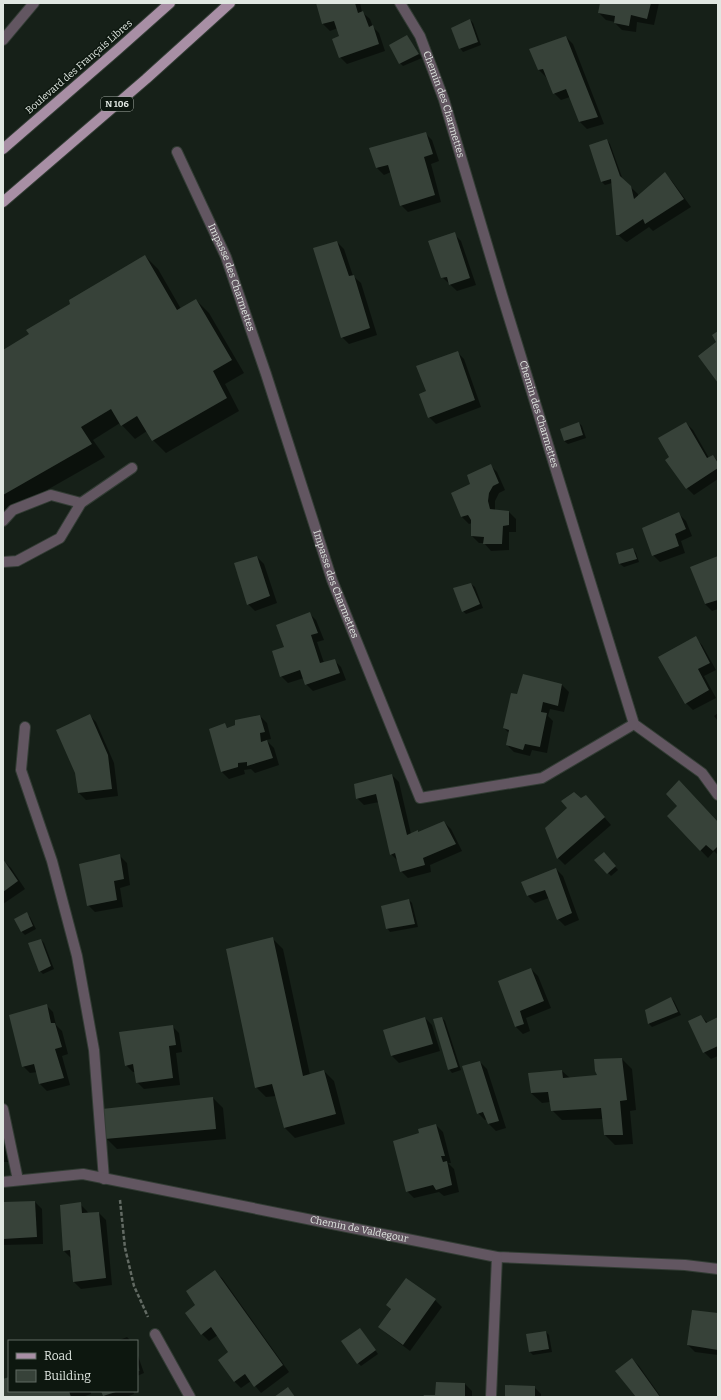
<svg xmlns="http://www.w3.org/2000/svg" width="721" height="1400" font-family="Bitter,serif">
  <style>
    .shadow { fill: #0007 }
    .building { fill: #374239 }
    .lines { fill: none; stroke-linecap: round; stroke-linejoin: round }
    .lane-casing { stroke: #323c34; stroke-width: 12 }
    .street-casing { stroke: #323c34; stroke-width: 12 }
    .primary-casing { stroke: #323c34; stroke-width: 12 }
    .path { stroke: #626a63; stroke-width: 2.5; stroke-dasharray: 4 2; stroke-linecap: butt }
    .lane { stroke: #625661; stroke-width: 10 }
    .street { stroke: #625661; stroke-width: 10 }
    .primary { stroke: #a88fa5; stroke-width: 10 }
    .labels { text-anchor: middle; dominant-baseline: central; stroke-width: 3; stroke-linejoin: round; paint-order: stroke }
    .shield { fill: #0d170f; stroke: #a1a9a2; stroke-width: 1 }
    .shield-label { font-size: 9px; font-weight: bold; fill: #e0e7e1 }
    .street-label { font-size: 10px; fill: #e0e7e1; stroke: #0d170f }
  </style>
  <rect width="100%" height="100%" fill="#162018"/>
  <g class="shadow">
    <path d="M317 3H360L362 12 370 19 373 27 379 33 385 51 347 64 340 57V37L338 28 330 31 323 24Z"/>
    <path d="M601 3H659L654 25 637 22 636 32 622 30 615 23V22L606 20 599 13Z"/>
    <path d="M470 20 473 23 481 45 463 52 460 48Z"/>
    <path d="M407 37 422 58 403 66 400 63Z"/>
    <path d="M566 37 573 44 604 124 587 129 580 122 570 97 561 100 554 93 546 77 539 70Z"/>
    <path d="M425 133 432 140 439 161 431 164 441 202 408 212 401 205 391 172 384 175 377 168Z"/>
    <path d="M607 140 610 144 623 180 638 194V197L665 174 672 181 691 207 653 231 649 227 627 242 625 241 617 234 612 183 605 185 602 182 590 145Z"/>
    <path d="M454 234 461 241 476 285 457 291 442 277Z"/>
    <path d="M337 242 344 249 353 276 361 283 377 335 349 344 342 337Z"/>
    <path d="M145 256 158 269 181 309 196 300 209 313 244 373 225 384 239 411 166 453 153 440 147 431 135 439 120 423 93 440 105 457 3 515V351L30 335 71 304Z"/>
    <path d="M457 352 464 359 481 407 436 424 429 417Z"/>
    <path d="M579 423 582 426 586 438 568 444 564 441Z"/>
    <path d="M686 423 693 430 709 458 713 456 718 461V479L694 495 687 488 670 457Z"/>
    <path d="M490 465 497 472 505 490 499 493 495 501V511L509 512 516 519V532H509V550L491 551 484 543H479L472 536V523L469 524 462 517 452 494 472 484Z"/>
    <path d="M679 514 686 521 692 536 681 541 685 553 660 562 653 555Z"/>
    <path d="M633 549 636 553 639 562 624 567 620 564 617 554Z"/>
    <path d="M257 557 264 564 277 603 255 611 248 604Z"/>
    <path d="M718 557V609L712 611 705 604Z"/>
    <path d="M471 584 475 587 483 608 466 614 463 611Z"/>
    <path d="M309 613 316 620 324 640 317 642 324 663 334 660 341 667 346 680 313 691 306 684 304 678 288 683 281 676 285 648Z"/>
    <path d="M695 638 702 645 716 670 704 676 716 698 693 710 686 703Z"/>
    <path d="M562 685 569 692 564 712 550 709 548 716 553 721 547 753 532 750 530 756 514 752 507 745 509 733 504 728 518 695Z"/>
    <path d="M718 713V721L714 716Z"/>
    <path d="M89 715 96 722 114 763 118 796 86 800 79 793Z"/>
    <path d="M260 716 267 723 271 739 266 740 274 748 279 765 255 773 251 769 244 770 245 774 229 779 222 772 224 725 228 728Z"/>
    <path d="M392 775 399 782 411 834 419 833 444 822 451 829 462 851 430 865 431 872 408 878 401 871 398 861 391 854 379 802 364 805 357 798Z"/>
    <path d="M593 804 611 825 565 865 558 858Z"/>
    <path d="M668 816 718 823V855L714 851 708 858Z"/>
    <path d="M603 853 618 870 611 876 596 860Z"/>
    <path d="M120 856 127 863 130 885 120 888 123 907 95 912 88 905Z"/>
    <path d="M4 861 11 868 25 889 3 904Z"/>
    <path d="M556 869 563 876 579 920 565 926 558 919 549 898 535 903 528 896 522 882Z"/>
    <path d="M409 900 412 903 418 927 390 932 387 928Z"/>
    <path d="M26 914 30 917 36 929 25 935 22 932 15 919Z"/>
    <path d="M272 938 283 949 310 1075 324 1071 334 1081 345 1124 295 1138 285 1128 276 1096 266 1097 256 1087Z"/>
    <path d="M41 940 44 943 54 969 43 974 40 971Z"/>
    <path d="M531 969 538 976 551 1008 526 1018 530 1031 523 1034 516 1027 499 981Z"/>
    <path d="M671 998 674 1001 681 1015 652 1027 649 1024 647 1011Z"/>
    <path d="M46 1005 53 1012 56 1025 62 1031 68 1054 62 1056 70 1085 47 1091 40 1084 37 1072 30 1073 23 1066Z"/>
    <path d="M701 1016 708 1023 718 1018V1056L711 1059 704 1052Z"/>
    <path d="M425 1018 432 1025 440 1051 399 1063 392 1056Z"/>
    <path d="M442 1018 445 1021 461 1070 452 1073 449 1069Z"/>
    <path d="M172 1026 179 1033 182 1052 176 1053 180 1085 144 1089 137 1082 136 1072H133L126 1065Z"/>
    <path d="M622 1059 632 1069 636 1110 630 1111 633 1144 615 1145 604 1134 603 1119 562 1120 552 1110 550 1102 542 1103 531 1093 562 1071 570 1078 599 1076Z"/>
    <path d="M480 1062 487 1069 506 1128 496 1131 489 1124 487 1119 485 1120 478 1113Z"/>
    <path d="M213 1098 223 1108 226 1139 117 1149 106 1138Z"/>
    <path d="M436 1125 443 1132 451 1163H448L454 1169 459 1192 444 1196 439 1192 414 1198 407 1191 421 1134Z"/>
    <path d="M3 1131 10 1162H3Z"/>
    <path d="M35 1202 42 1209 43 1244 3 1245V1203Z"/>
    <path d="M80 1204 87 1211 88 1213H99L106 1220 112 1285 81 1289 74 1282 71 1258 64 1251Z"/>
    <path d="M215 1272 222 1278 289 1372 261 1393 251 1381 241 1388 234 1381 230 1352 218 1335 209 1341 202 1334 197 1305Z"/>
    <path d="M406 1279 435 1300 442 1307 410 1351 386 1333 379 1326 391 1309Z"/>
    <path d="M718 1315V1355L695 1352 688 1345Z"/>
    <path d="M360 1329 378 1354 361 1366 358 1363Z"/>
    <path d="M546 1332 549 1335 552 1352 533 1355 530 1352 527 1335Z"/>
    <path d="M127 1337 131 1341H117Z"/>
    <path d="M137 1353 144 1373 137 1376V1368L138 1371H140L137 1361Z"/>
    <path d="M632 1359 639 1366 661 1397H637Z"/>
    <path d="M9 1378V1391H91V1394L82 1397H3V1380Z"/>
    <path d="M437 1383 465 1384 472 1391V1397H424L436 1396Z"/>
    <path d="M534 1387 541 1394V1397H506Z"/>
    <path d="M103 1391H133L134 1394 126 1397H105Z"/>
  </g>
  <g class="building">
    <path d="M316 3H355L358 13 363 11 369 27 373 25 379 44 339 58 332 39 339 36 334 21 322 24Z"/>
    <path d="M600 3H651L647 19 631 15 629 26 614 23 615 16 598 13Z"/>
    <path d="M470 19 478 42 459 49 451 28Z"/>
    <path d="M407 35 419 54 399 64 389 45Z"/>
    <path d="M566 36 598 117 579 122 566 89 553 94 543 69 538 70 529 49Z"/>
    <path d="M426 132 433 154 424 157 435 195 400 206 388 165 376 168 369 148Z"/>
    <path d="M607 139 620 176 631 186 634 199 665 172 684 199 645 224 643 219 619 235H616L611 179 601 182 589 145Z"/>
    <path d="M455 232 470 278 449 285 447 277 441 278 428 241Z"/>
    <path d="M337 241 349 276 354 275 370 328 341 338 313 248Z"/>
    <path d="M145 255 177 310 196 299 232 360 213 371 227 398 152 441 137 416 121 426 111 409 81 427 92 444 3 495V350L29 334 26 330 70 304 69 300Z"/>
    <path d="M718 331V383L698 356 716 342 712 335Z"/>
    <path d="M458 351 475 400 428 418 419 394 426 391 416 366Z"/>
    <path d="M579 422 583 435 564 441 560 429Z"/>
    <path d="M686 422 707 458 713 455 718 463V468L686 489 665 460 669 457 658 438Z"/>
    <path d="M491 464 499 483 493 486 489 493 488 501 490 509 509 511V525L503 526 502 544H483L484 537 471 536V520L468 515 461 517 451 493 470 484 467 475Z"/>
    <path d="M679 512 686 529 675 534 679 546 652 556 642 528Z"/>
    <path d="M633 548 637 559 619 564 616 553Z"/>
    <path d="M257 556 270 596 247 605 234 563Z"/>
    <path d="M718 556V600L705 604 690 567Z"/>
    <path d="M471 583 480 604 462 612 453 588Z"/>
    <path d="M310 612 318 633 311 635 320 663 335 659 340 673 305 685 300 670 280 677 272 651 284 647 276 625Z"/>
    <path d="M696 636 710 663 698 669 709 690 685 704 658 657Z"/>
    <path d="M523 674 562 684 558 706 543 702 541 712 547 713 540 747 525 744 523 750 506 745 509 730 503 728 511 693 517 694Z"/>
    <path d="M90 714 108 755 112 789 78 793 75 773 56 730Z"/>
    <path d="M260 715 265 732 260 733 261 742 267 740 273 758 247 766V762L238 763V767L221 772 209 729 225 723 227 728 235 725V720Z"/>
    <path d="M392 774 407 835 418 830V832L444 821 456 844 423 858 425 865 400 872 395 853 390 855 376 794 356 799 354 784Z"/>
    <path d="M679 780 718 822V846L713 851 706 845 700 851 667 816 677 806 666 794Z"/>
    <path d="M574 792 581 798 586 795 605 817 557 859 545 828 567 808 561 801Z"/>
    <path d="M604 852 616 866 607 874 594 860Z"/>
    <path d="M120 854 124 879 114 881 117 900 87 906 79 864Z"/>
    <path d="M3 859 18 881 3 892Z"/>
    <path d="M556 868 572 913 557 920 545 890 527 896 521 882Z"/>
    <path d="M409 899 415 924 386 929 381 906Z"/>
    <path d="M27 912 33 926 21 932 14 919Z"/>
    <path d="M273 937 303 1076 324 1070 336 1114 284 1128 272 1084 255 1088 226 949Z"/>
    <path d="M41 939 51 966 39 972 28 943Z"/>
    <path d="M531 968 544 1001 520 1011 524 1024 515 1027 498 981Z"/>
    <path d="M671 997 678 1012 648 1024 645 1010Z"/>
    <path d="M47 1004 51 1023H55L62 1047 55 1049 64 1078 39 1084 34 1064 22 1067 9 1015Z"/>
    <path d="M701 1015 706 1023 718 1017V1046L703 1053 688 1021Z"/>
    <path d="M425 1017 433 1044 391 1056 383 1030Z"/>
    <path d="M442 1017 458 1067 448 1070 433 1019Z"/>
    <path d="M173 1025 176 1045 169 1046 173 1078 136 1083 133 1064 125 1066 119 1032Z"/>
    <path d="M622 1058 627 1100 620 1101 623 1135H604L601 1108 551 1111 548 1092 531 1093 528 1073 562 1070 563 1078 597 1075 595 1071 594 1059Z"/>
    <path d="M480 1061 499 1121 488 1124 483 1112 477 1114 462 1066Z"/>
    <path d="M213 1097 216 1129 105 1139 102 1109Z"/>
    <path d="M436 1124 445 1156H441L443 1162 447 1161 452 1185 436 1190 433 1185 406 1192 393 1141 419 1133 418 1129Z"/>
    <path d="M35 1201 37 1237 3 1239V1202Z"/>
    <path d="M81 1202 82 1213 99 1212 106 1278 73 1282 70 1250 63 1251 60 1205Z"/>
    <path d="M215 1270 283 1365 254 1387 245 1374 234 1382 218 1360 228 1352 211 1327 201 1335 185 1313 195 1305 186 1291Z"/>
    <path d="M406 1278 436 1299 403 1345 378 1327 391 1309 386 1305Z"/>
    <path d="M692 1310 718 1313V1350L687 1345Z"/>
    <path d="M360 1328 376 1350 357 1364 341 1341Z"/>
    <path d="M546 1331 549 1349 529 1352 526 1334Z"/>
    <path d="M632 1358 660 1397H636L615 1371Z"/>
    <path d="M9 1377V1391H69L71 1397H3V1379Z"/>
    <path d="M436 1382 465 1383V1397H423L424 1395H435Z"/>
    <path d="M505 1385 535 1386V1397H505Z"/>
    <path d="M288 1387 295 1397H274Z"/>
    <path d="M101 1391H119L103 1396Z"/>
  </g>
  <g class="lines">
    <g class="lane-casing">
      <g id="lane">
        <path d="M3 521 13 510 51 495 81 503"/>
        <path d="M3 562 17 561 60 538 81 503 132 468"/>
        <path d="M25 727 21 770 52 861 77 956 94 1050 104 1179"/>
      </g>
    </g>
    <g class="street-casing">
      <g id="street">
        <path id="s1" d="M400 3 420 36 444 100 502 295 634 724 702 773 718 795"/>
        <path d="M3 40 34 3"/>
        <path id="s2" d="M177 152 226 257 266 374 332 580 420 798 542 778 634 724"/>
        <path d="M3 1109 18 1180"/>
        <path id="s3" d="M3 1182 83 1174 497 1257 685 1265 718 1269"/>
        <path d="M155 1334 190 1397"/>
        <path d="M491 1397 497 1257"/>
      </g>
    </g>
    <g class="primary-casing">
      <g id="primary">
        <path d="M3 149 116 51 170 3"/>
        <path d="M3 202 146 79 230 3"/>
      </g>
    </g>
    <path class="path" d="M120 1200 125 1248 134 1286 148 1317"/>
    <use href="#lane" class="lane"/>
    <use href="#street" class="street"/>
    <use href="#primary" class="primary"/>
  </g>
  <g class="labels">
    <rect class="shield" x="101" y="97" width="32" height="14" rx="3"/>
    <g class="shield-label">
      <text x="117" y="104">N 106</text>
    </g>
    <g class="street-label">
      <text transform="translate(79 67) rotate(-41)">Boulevard des Français Libres</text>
      <text stroke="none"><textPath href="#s1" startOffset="111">Chemin des Charmettes</textPath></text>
      <text stroke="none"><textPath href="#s2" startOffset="137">Impasse des Charmettes</textPath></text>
      <text stroke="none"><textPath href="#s1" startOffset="435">Chemin des Charmettes</textPath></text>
      <text stroke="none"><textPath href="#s2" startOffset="461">Impasse des Charmettes</textPath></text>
      <text stroke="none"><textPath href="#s3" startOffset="362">Chemin de Valdegour</textPath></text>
    </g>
  </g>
  <rect width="721" height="1400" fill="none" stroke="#e0e7e1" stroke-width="8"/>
  <rect x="8" y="1340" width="130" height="52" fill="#0d170f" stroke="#616a63"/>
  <rect x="16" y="1353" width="20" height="6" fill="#a88fa5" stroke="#616a63"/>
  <text x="44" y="1360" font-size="12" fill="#e0e7e1">Road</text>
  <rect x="16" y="1370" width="20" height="12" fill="#374239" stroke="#616a63"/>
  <text x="44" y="1380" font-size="12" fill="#e0e7e1">Building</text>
</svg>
